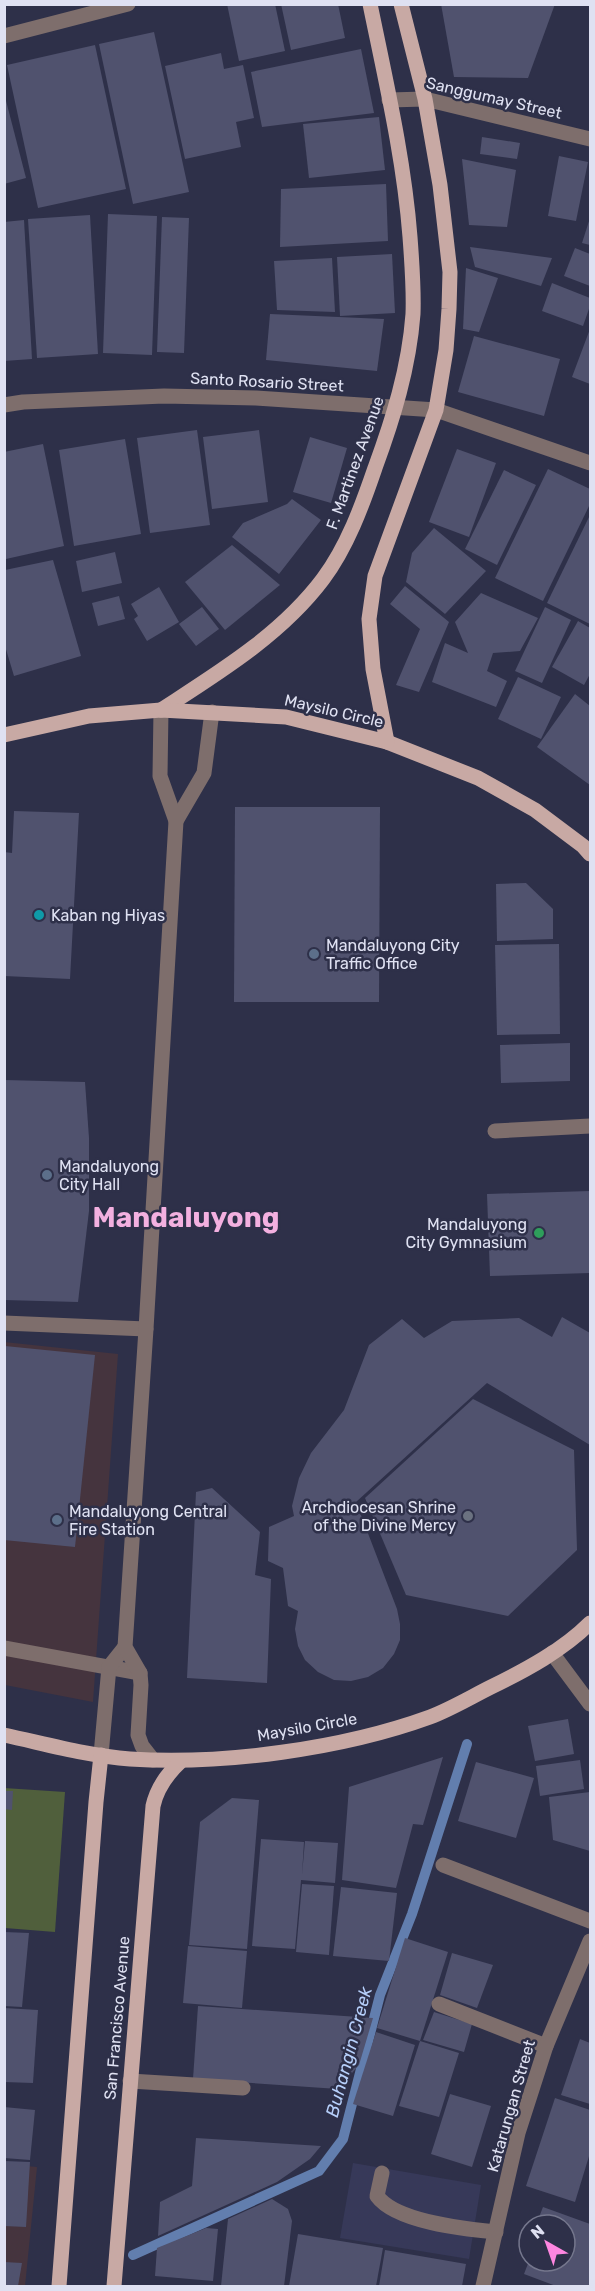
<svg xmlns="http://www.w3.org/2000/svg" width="595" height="2291" font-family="Rubik,sans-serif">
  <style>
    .commercial { fill: #45343e }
    .built { fill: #373959 }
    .green { fill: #505f3c }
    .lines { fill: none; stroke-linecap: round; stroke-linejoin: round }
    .stream { stroke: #627eae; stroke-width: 10 }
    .building { fill: #50526e }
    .minor { stroke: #7e6e6c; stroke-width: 15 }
    .major { stroke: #c8a9a4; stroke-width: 15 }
    .culture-dot { fill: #0f9aa8; stroke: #2e3049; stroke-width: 2 }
    .service-dot { fill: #5c6f8a; stroke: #2e3049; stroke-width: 2 }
    .leisure-dot { fill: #2e9e5b; stroke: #2e3049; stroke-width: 2 }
    .worship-dot { fill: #6b7280; stroke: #2e3049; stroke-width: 2 }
    .labels { text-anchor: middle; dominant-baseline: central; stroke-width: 5; stroke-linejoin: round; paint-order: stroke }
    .street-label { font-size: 16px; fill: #dfe1f2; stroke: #2e3049 }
    .poi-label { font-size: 16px; fill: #dfe1f2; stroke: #2e3049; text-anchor: start }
    .water-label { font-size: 18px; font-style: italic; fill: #b6cffa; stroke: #2e3049 }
    .town-label { font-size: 28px; font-weight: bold; fill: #f3b0e0; stroke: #2e3049 }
  </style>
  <rect width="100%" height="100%" fill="#2e3049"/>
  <g class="commercial">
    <path d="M4 1342 118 1354 93 1702 5 1685Z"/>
    <path d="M5 2164 37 2167 25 2286H5Z"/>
  </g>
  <path class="built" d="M353 2163 481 2185 469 2259 340 2238Z"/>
  <path class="green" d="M4 1788 65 1792 55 1932 5 1928Z"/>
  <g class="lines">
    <path class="stream" d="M133 2255 319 2171 343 2139 380 1995 412 1914 467 1744"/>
  </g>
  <g class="building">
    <path d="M227 4H275L285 51 239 61Z"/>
    <path d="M281 4H338L345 38 291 50Z"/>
    <path d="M441 4H555L528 78 454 77Z"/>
    <path d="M154 32 189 192 133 204 99 44Z"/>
    <path d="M95 45 126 189 38 208 7 65Z"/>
    <path d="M361 49 374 113 262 127 251 72Z"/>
    <path d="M221 53 224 69 243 65 254 118 236 122 241 147 185 159 165 66Z"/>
    <path d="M4 93 26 178 4 184Z"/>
    <path d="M379 117 385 170 309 178 303 124Z"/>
    <path d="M482 137 520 143 517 159 480 154Z"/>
    <path d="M559 156 588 162 576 221 548 216Z"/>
    <path d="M462 159 516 170 507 227 469 225Z"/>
    <path d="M386 184 388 241 280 247 281 189Z"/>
    <path d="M108 214 157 216 152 355 103 353Z"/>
    <path d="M90 215 98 354 37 358 28 219Z"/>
    <path d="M162 217 189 218 184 353 157 352Z"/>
    <path d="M590 218V245L582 243Z"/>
    <path d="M24 220 32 359 4 361V222Z"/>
    <path d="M470 247 552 258 541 286 475 267Z"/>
    <path d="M575 248 590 254V286L564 276Z"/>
    <path d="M392 254 395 313 340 316 337 257Z"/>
    <path d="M332 258 335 312 277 310 274 261Z"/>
    <path d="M466 268 498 278 479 332 463 329Z"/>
    <path d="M552 283 590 298V306L583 326 542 311Z"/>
    <path d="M270 314 384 319 377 371 266 360Z"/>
    <path d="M590 329V384L572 377Z"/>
    <path d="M474 336 560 359 544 416 458 392Z"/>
    <path d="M197 430 210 525 150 533 137 438Z"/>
    <path d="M259 430 268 502 212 509 203 437Z"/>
    <path d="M310 437 347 448 331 503 293 492Z"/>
    <path d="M125 439 141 534 74 546 59 450Z"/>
    <path d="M43 444 64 546 6 559 4 452Z"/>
    <path d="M457 449 496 463 469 537 429 522Z"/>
    <path d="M548 469 590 489V504L543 601 495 578Z"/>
    <path d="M504 470 536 485 497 565 465 549Z"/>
    <path d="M292 499 321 520 279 574 232 537 243 523 287 504Z"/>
    <path d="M590 515V624L547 603Z"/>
    <path d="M434 528 486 571 445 614 406 582 412 553Z"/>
    <path d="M232 545 280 585 225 630 185 582Z"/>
    <path d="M115 552 122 583 82 592 76 561Z"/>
    <path d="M53 560 81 656 14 676 5 646V570Z"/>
    <path d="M405 586 449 622 419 692 396 685 420 629 390 604Z"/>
    <path d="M159 587 179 622 147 641 134 619 138 616 131 604Z"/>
    <path d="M481 593 538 618 520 651 493 653 487 671 507 681 496 707 432 682 445 643 468 653 455 622Z"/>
    <path d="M119 596 125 619 98 626 92 603Z"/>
    <path d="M202 607 219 629 196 646 179 624Z"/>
    <path d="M545 607 571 620 542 683 515 671Z"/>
    <path d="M578 621 590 628V674L584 685 552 667Z"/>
    <path d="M518 677 561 697 541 739 498 719Z"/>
    <path d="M575 694 590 706V785L537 747Z"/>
    <path d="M235 807H380L379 1002H234Z"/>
    <path d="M14 811 79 813 70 979 4 976V852L12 853Z"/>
    <path d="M526 883 553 909V939L497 941 496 884Z"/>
    <path d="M559 944 560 1034 497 1035 495 945Z"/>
    <path d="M570 1043V1081L501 1083 500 1045Z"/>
    <path d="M4 1080 85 1082 89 1138V1211L78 1302 4 1300Z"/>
    <path d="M590 1191V1273L490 1276 487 1194Z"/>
    <path d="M562 1317 590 1333V1445L487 1383 356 1502 397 1609 400 1624V1640L394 1654 383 1668 368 1677 351 1681 334 1680 318 1672 305 1660 298 1646 295 1629 298 1611 288 1606 283 1568 268 1561 269 1527 294 1516 292 1506 299 1478 311 1453 344 1410 369 1345 402 1319 424 1338 452 1321 519 1318 552 1337Z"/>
    <path d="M5 1346 95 1355 75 1547 4 1540Z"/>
    <path d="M473 1399 574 1450 577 1550 508 1616 406 1595 365 1498Z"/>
    <path d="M212 1488 260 1532 255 1575 271 1579 267 1683 187 1678 196 1492Z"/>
    <path d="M568 1719 574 1754 535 1761 528 1726Z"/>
    <path d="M443 1757 423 1825 413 1824 396 1888 342 1880 349 1787Z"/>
    <path d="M580 1760 584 1789 540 1796 536 1766Z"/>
    <path d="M476 1762 534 1778 516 1838 458 1821Z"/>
    <path d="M4 1791H13L12 1810 4 1809Z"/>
    <path d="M590 1792V1851L553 1840 549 1797Z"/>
    <path d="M232 1798 259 1800 247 1949 189 1945 200 1822Z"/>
    <path d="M261 1839 304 1842 302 1875 305 1841 338 1843 335 1883 301 1880 295 1949 252 1946Z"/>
    <path d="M302 1884 334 1886 329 1955 296 1952Z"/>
    <path d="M341 1887 397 1893 389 1961 333 1956Z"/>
    <path d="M4 1932 29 1933 22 2007 4 2006Z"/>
    <path d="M405 1938 448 1952 420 2041 377 2028Z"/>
    <path d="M188 1946 247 1951 242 2008 183 2003Z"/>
    <path d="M452 1953 493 1965 477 2008 440 1995Z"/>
    <path d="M198 2006 373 2018 359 2065 338 2089 193 2079Z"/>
    <path d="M4 2008 38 2010 33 2083 4 2082Z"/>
    <path d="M434 2012 472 2024 464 2052 423 2040Z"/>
    <path d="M376 2032 415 2045 393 2116 353 2104Z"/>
    <path d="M580 2039 590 2043V2104L561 2095Z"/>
    <path d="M420 2041 459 2053 439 2117 399 2106Z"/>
    <path d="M450 2094 491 2106 472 2167 431 2154Z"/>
    <path d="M555 2098 590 2110V2153L575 2202 526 2186Z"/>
    <path d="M4 2107 35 2110 30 2160 4 2158Z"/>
    <path d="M196 2138 321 2146 310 2159 277 2182 158 2236 160 2202 192 2186Z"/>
    <path d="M4 2161 30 2162 26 2227 4 2226Z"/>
    <path d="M272 2199 288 2209 292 2221 284 2286H221L228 2219Z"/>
    <path d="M543 2207 590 2224V2286H556L524 2274 529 2261H565V2225H536Z"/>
    <path d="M206 2228 218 2229 213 2281 155 2276 157 2248Z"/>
    <path d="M298 2234 383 2248 376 2286H289Z"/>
    <path d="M385 2250 466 2264 462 2286H379Z"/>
    <path d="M4 2262 22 2263 18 2286H4Z"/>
  </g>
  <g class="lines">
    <g class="minor">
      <path d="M4 36 128 4"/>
      <path d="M389 100 425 99 590 139"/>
      <path d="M4 405 23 402 164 396 256 398 436 410 590 463"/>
      <path d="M176 821 204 773 212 712"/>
      <path d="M495 1131 590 1126"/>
      <path d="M4 1323 146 1329"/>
      <path d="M4 1648 140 1673"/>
      <path d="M552 1653 590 1704"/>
      <path d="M101 1755 109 1667 125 1647"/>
      <path d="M153 1760 142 1746 138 1735 141 1685 140 1673 125 1647 146 1329 176 821 160 776 161 710"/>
      <path d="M443 1865 590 1921"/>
      <path d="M439 2004 546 2046"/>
      <path d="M130 2081 243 2088"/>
      <path d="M382 2173 377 2196C396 2222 464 2229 496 2232"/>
      <path d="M483 2286 518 2133 546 2046 590 1941"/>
    </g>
    <g class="major">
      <path d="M161 710C218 673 281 635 323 579 347 547 362 506 375 468 393 419 409 368 413 314 414 289 412 263 410 237 404 159 386 82 370 4"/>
      <path d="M4 735 89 716 161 710 286 717 387 742 478 778 535 810 583 846 590 854"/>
      <path d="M387 742 373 669 369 619 375 576 436 410 446 350 449 309 450 272 440 185 425 99 401 4"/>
      <path d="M4 1735C46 1744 88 1756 130 1759 223 1765 342 1749 430 1717 451 1709 471 1697 491 1687 526 1670 563 1650 590 1623"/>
      <path d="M59 2286 96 1802 101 1755"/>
      <path d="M114 2286 153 1806C157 1788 168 1773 181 1761"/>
    </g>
  </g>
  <circle class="culture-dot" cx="39" cy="915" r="6"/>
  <g class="service-dot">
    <circle cx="314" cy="954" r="6"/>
    <circle cx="47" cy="1175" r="6"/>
    <circle cx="57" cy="1520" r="6"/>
  </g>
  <circle class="leisure-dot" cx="539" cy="1233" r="6"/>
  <circle class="worship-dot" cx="468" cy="1516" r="6"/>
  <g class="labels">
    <g class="street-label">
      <text transform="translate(494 98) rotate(13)">Sanggumay Street</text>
      <text transform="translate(267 382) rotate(3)">Santo Rosario Street</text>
      <text transform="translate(355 463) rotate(-70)">F. Martinez Avenue</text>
      <text transform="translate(334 711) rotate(13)">Maysilo Circle</text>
      <text transform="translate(307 1727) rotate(-10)">Maysilo Circle</text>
      <text transform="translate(117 2018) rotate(-85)">San Francisco Avenue</text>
      <text transform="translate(511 2106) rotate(-74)">Katarungan Street</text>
    </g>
    <g class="poi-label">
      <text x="51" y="915">Kaban ng Hiyas</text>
      <text x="326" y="945">Mandaluyong City<tspan x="326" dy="18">Traffic Office</tspan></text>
      <text x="59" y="1166">Mandaluyong<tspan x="59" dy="18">City Hall</tspan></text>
      <text x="527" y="1224" text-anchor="end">Mandaluyong<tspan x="527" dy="18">City Gymnasium</tspan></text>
      <text x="456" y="1507" text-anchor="end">Archdiocesan Shrine<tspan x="456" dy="18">of the Divine Mercy</tspan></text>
      <text x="69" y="1511">Mandaluyong Central<tspan x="69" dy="18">Fire Station</tspan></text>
    </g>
    <g class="water-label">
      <text transform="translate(349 2052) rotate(-75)">Buhangin Creek</text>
    </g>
    <g class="town-label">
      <text x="186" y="1217">Mandaluyong</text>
    </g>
  </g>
  <rect width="595" height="2291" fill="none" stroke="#dfe1f2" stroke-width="12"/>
  <g transform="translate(547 2243) rotate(320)"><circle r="28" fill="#2e3049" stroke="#75778d" stroke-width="1.5"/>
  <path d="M0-4.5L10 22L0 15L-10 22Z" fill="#fe86e0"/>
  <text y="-9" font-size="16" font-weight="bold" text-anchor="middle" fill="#dfe1f2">N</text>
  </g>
</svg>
